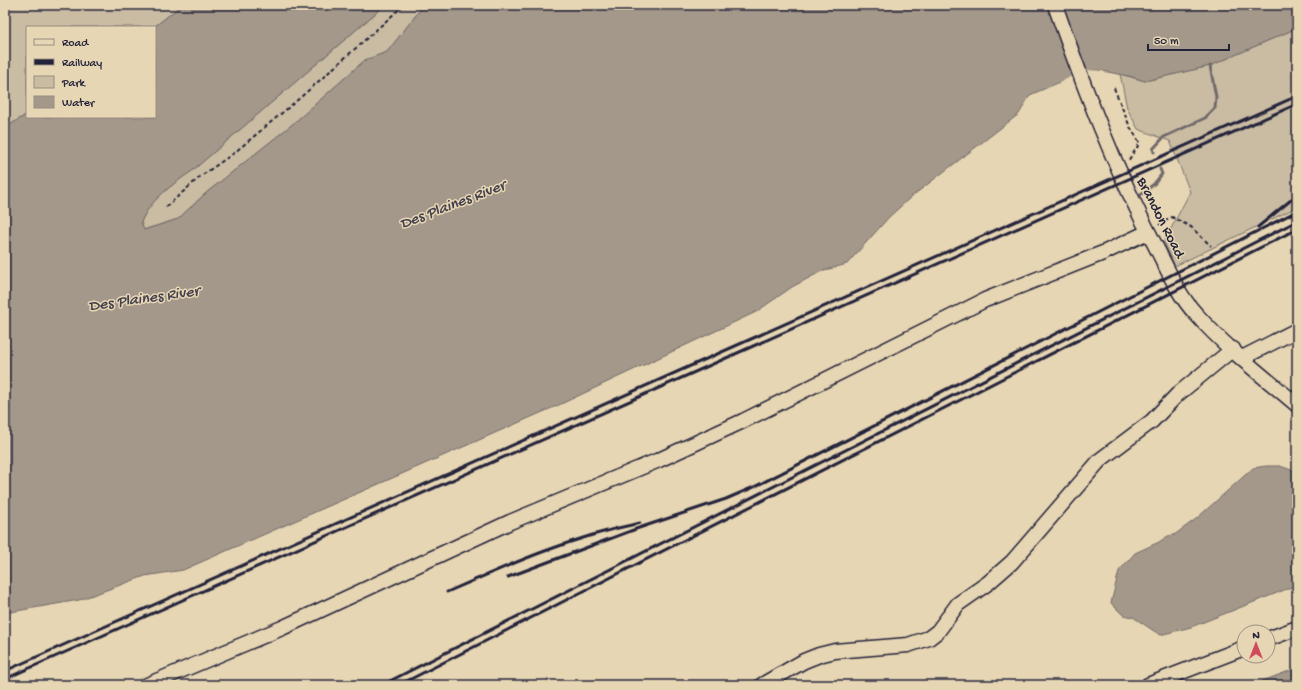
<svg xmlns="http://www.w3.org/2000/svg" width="1302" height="690" font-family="'Gochi Hand',sans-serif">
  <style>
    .green { fill: #cabca2; stroke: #766f6e }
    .water { fill: #a4988a; stroke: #70696a }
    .pier { fill: #e7d6b3 }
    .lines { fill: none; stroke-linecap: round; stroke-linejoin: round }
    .stream { stroke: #70696a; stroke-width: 3 }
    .minor-casing { stroke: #22223b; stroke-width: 17 }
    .path { stroke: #22223b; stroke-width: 2; stroke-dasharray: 4 3; stroke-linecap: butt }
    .minor { stroke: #e7d6b3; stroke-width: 14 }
    .rail { stroke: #22223b; stroke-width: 3 }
    .labels { text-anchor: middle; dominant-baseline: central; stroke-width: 3; stroke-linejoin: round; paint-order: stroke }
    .street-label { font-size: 15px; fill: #22223b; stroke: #e7d6b3 }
    .water-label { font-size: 16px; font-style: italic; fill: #42404f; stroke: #e7d6b3 }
  </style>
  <rect width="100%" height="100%" fill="#e7d6b3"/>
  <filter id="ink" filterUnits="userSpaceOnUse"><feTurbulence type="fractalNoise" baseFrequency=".025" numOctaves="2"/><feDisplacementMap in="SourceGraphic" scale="8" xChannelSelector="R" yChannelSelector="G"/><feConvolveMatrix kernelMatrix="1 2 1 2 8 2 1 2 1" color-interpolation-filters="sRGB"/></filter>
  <g filter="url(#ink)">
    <g class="green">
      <path d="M5 5H182L154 27H27V114L5 128Z"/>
      <path d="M385 5H424L387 52 365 60 294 123 206 193 178 219 143 230 141 222C150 200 173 184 192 171Z"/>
      <path d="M1297 28V207L1175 266 1164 242 1190 192 1170 141 1138 129 1127 108 1120 74 1145 81 1210 66Z"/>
    </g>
    <g class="water">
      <path d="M182 5H385L192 171C173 184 150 200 141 222L144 230 178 219 206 193 294 123 365 60 387 52 424 5H1297V28L1210 66 1145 81 1129 76 1097 70 1077 73 1067 79 1030 95 1019 114 911 197 889 217 847 264 822 271 792 287 756 312 561 404 183 570 145 576 79 600 5 613V128L27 114V117H155L154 27Z"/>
      <path d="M1266 466H1280L1297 472V585L1191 627 1160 635 1133 617 1123 615 1111 603 1119 571 1135 553 1159 542 1168 536 1174 535 1196 519 1253 468Z"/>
      <path d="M1297 668V685H1252Z"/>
    </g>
    <path class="pier" d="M1087 70 1103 71 1104 73 1088 72 1077 75 1058 85 1057 84 1077 73Z"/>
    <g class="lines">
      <g class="stream">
        <path d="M1154 152 1153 149 1164 137 1205 118 1215 108 1216 97 1210 66"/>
        <path d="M1140 195 1154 184 1162 174 1160 169"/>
      </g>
      <g class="minor-casing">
        <g id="minor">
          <path d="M1055 5C1084 88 1115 169 1156 247 1168 270 1178 295 1196 314 1226 348 1263 376 1297 405"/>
          <path d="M1242 358 1297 330"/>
          <path d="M1268 639 1297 628"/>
          <path d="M147 685 282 628 510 522 659 460 743 421 985 300 1103 253 1148 232"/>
          <path d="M762 685 804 661 819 655 835 651 908 645 929 638 938 631 958 604 988 583 1012 562 1100 460 1152 421 1178 394 1233 349"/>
          <path d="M1148 685 1244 648"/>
        </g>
      </g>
      <g class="path">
        <path d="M1114 88 1130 127 1140 143 1128 161"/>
        <path d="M166 207 201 176 234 153 301 97 404 5"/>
        <path d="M1159 225 1172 217 1191 227 1211 246"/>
      </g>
      <use href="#minor" class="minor"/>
      <g class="rail">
        <path d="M1258 227 1297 195"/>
        <path d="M508 577 636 529 726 499 754 487 1297 211"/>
        <path d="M447 592C510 564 572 537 640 523"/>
        <path d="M5 671 1297 96"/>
        <path d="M5 679 1297 104"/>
        <path d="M382 685 1297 221"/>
        <path d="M399 685 1297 229"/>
      </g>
    </g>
  </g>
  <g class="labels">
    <g class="street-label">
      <text transform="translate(1160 218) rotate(63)">Brandon Road</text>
    </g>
    <g class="water-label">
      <text transform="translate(453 206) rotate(-21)">Des Plaines River</text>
      <text transform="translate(144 300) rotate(-8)">Des Plaines River</text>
    </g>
  </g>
  <rect width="1302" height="690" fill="none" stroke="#e7d6b3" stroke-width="20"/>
  <rect x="10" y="10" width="1282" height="670" fill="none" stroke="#22223b" stroke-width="1.5" filter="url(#ink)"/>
  <rect x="26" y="26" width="130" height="92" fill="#e7d6b3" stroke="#988e83"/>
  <rect x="34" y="39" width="20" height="6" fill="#e7d6b3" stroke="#988e83"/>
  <text x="62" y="46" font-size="12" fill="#22223b">Road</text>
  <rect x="34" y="59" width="20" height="6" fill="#22223b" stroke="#988e83"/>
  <text x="62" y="66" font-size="12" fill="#22223b">Railway</text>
  <rect x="34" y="76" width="20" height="12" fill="#cabca2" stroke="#988e83"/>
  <text x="62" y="86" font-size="12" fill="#22223b">Park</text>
  <rect x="34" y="96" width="20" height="12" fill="#a4988a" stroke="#988e83"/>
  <text x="62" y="106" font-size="12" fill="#22223b">Water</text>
  <g transform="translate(1256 644)"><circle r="19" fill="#e7d6b3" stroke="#988e83"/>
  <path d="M0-3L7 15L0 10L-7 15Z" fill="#d1495b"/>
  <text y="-6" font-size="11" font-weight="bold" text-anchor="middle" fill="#22223b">N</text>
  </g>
  <path d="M1148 44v6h81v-6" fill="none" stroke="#22223b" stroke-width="2"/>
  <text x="1154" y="44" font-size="12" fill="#22223b" stroke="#e7d6b3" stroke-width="3" paint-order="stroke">50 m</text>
</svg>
